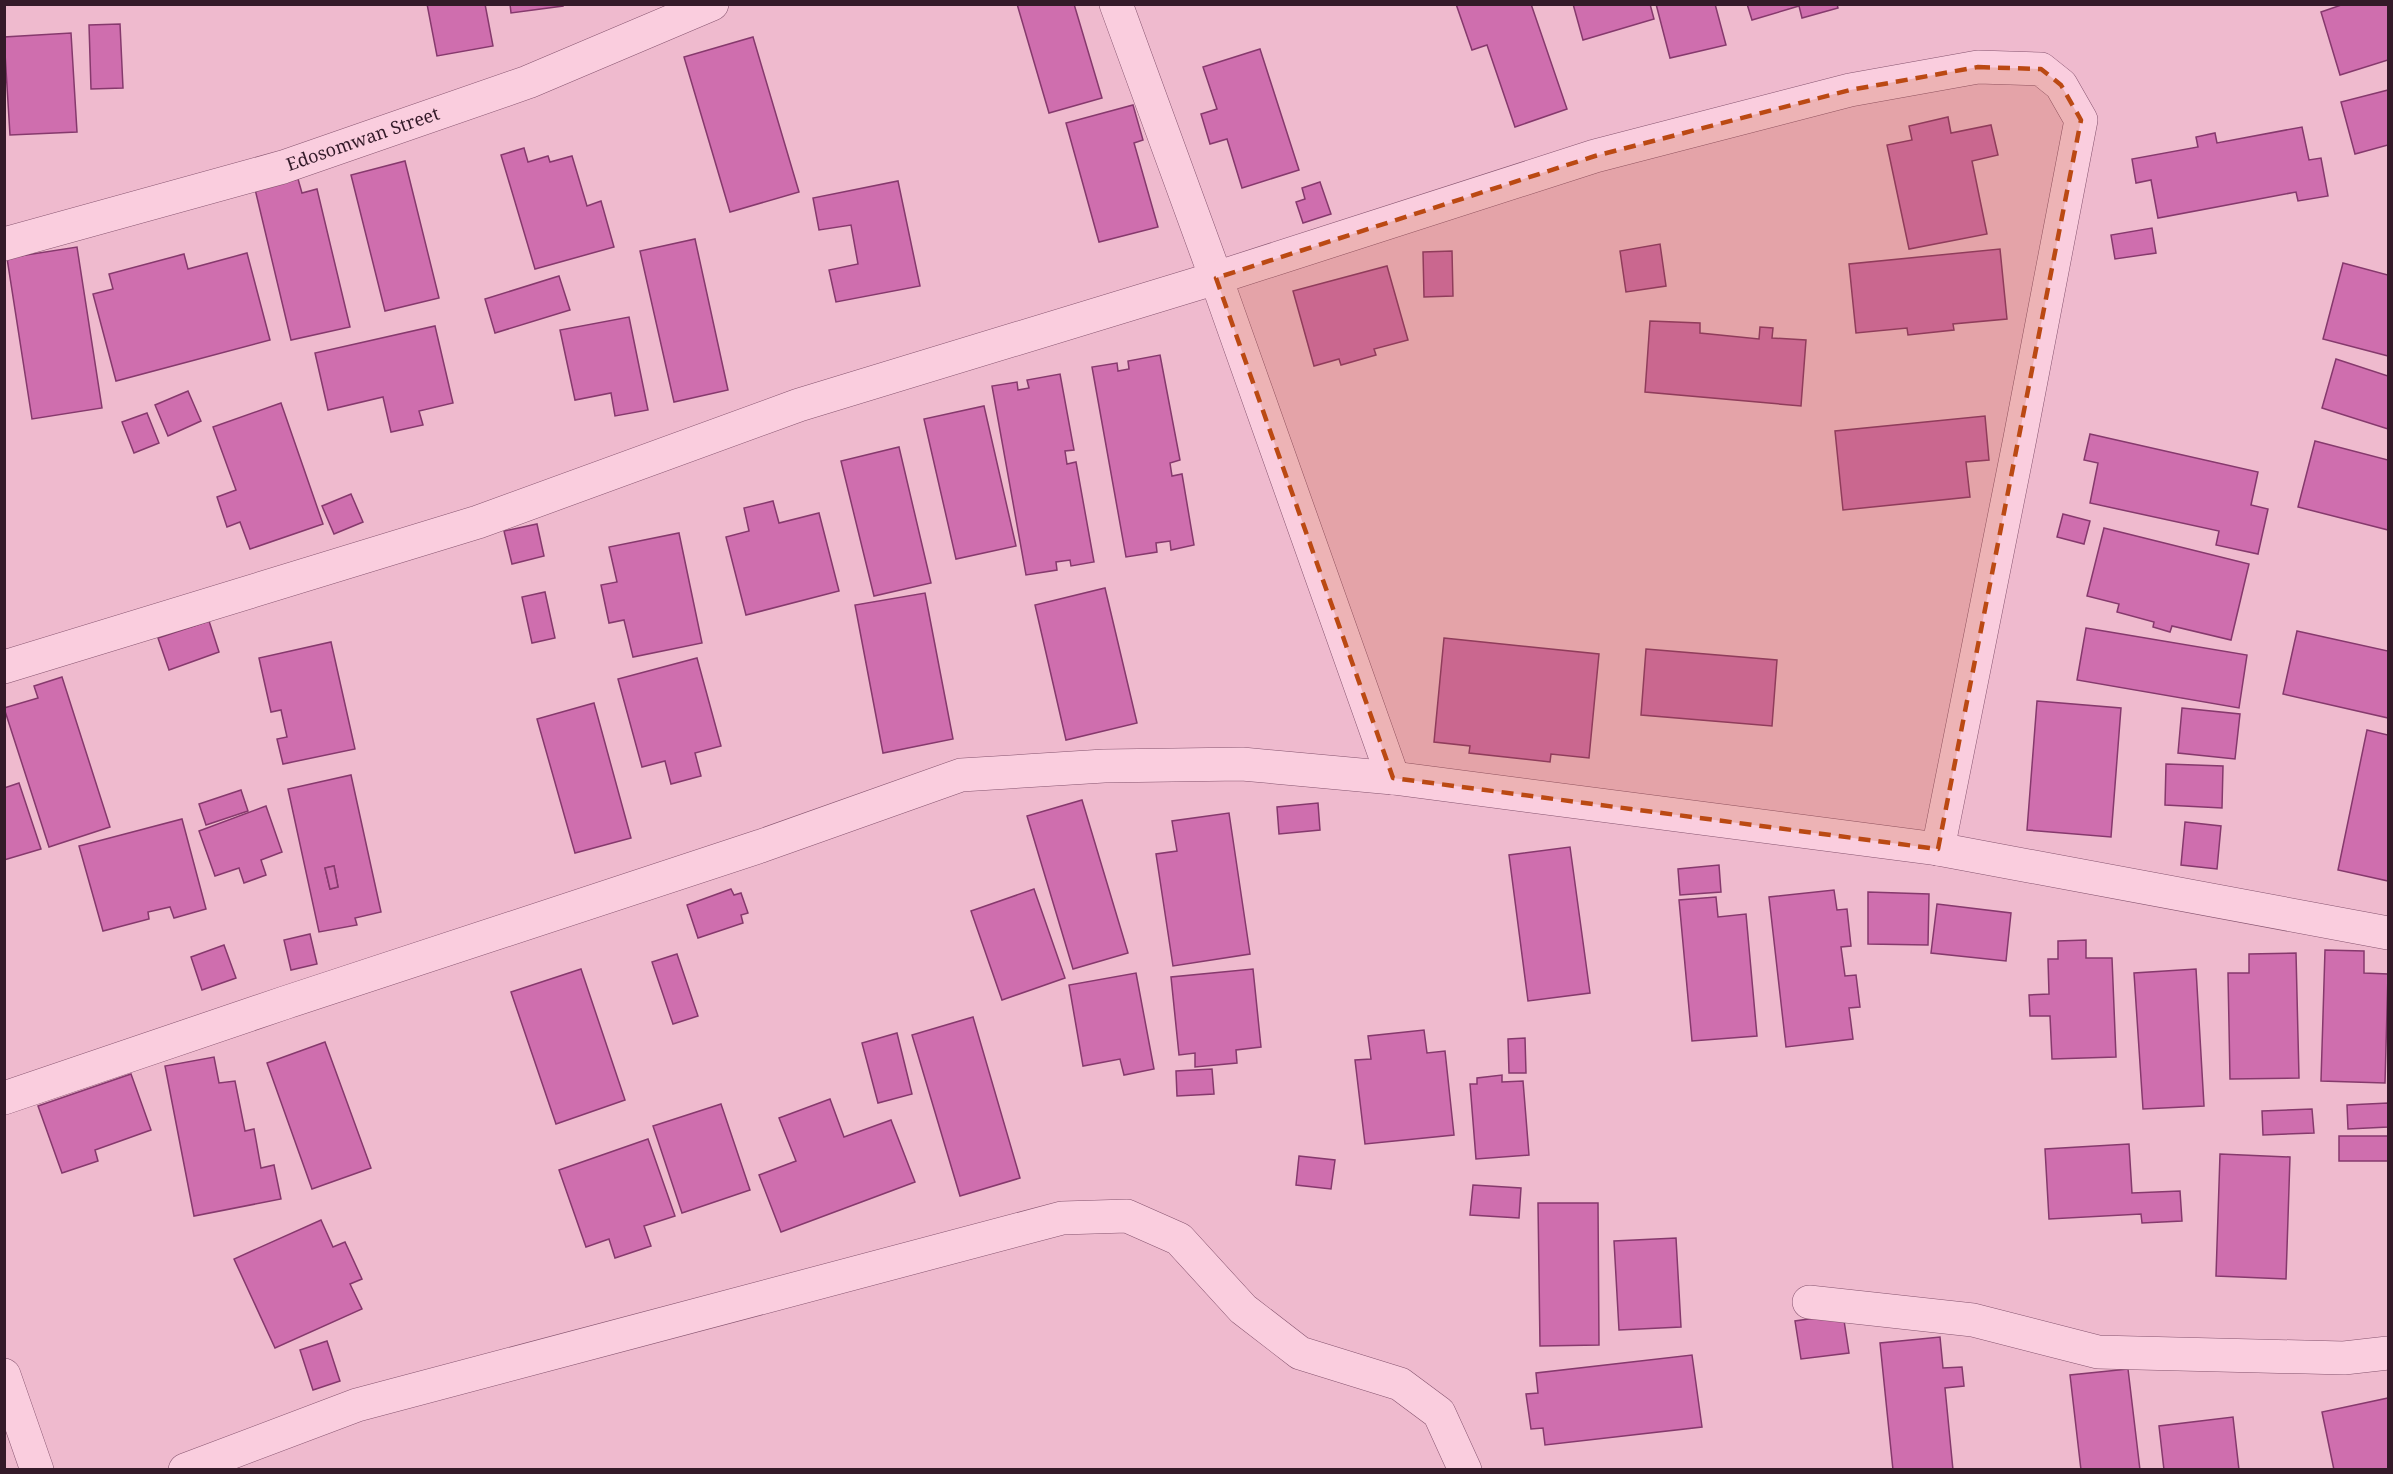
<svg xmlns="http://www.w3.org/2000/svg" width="2393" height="1474" viewBox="0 0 2393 1474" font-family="'Noto Serif',serif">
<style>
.building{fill:#cf6eae;stroke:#86396d;stroke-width:1.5;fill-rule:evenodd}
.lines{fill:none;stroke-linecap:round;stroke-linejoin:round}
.minor-casing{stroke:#86546f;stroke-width:34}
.minor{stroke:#facdde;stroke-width:33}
.marked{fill:#bb4913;fill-opacity:0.2;stroke:#bb4913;stroke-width:4.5;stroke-dasharray:12 8;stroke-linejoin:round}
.labels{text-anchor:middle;stroke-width:4.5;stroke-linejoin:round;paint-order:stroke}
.street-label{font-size:18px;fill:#341a29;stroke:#f6cada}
</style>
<rect width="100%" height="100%" fill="#efbace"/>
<!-- building -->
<g class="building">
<polygon points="427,4 485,4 493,46 437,56"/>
<polygon points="510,4 563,4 563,6 511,13"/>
<polygon points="1017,4 1074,4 1102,98 1049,113"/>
<polygon points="1456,4 1531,4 1567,109 1515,127 1487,45 1472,50"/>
<polygon points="1573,4 1650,4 1654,19 1583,40"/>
<polygon points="1656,4 1715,4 1726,45 1670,58"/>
<polygon points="1747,4 1837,4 1838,8 1802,18 1799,6 1752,20"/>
<polygon points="2344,4 2388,4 2388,60 2340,75 2321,12"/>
<polygon points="120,24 123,88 91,89 89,25"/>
<polygon points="71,33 77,132 10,135 4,37"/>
<polygon points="753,37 799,192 730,212 684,57"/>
<polygon points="1260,49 1299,170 1242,188 1227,139 1210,144 1201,114 1217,109 1203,67"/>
<polygon points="2388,90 2388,145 2355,154 2341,102"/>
<polygon points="1133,105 1143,140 1134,143 1158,227 1099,242 1066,123"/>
<polygon points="1948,117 1951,133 1991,125 1998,155 1972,161 1987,234 1909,249 1887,145 1912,140 1909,126"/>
<polygon points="2302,127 2309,160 2321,158 2328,196 2298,201 2296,192 2158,218 2151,180 2136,183 2132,159 2198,147 2196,137 2215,133 2217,143"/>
<polygon points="524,148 528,162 548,156 550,162 572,156 587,206 601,201 614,247 535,269 501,155"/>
<polygon points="405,161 439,298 385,311 351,175"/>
<polygon points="298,179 302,193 317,189 350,327 291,340 255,189"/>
<polygon points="898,181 920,286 836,302 829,270 858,264 851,225 819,230 813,198"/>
<polygon points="1320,182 1331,214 1303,223 1296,202 1305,199 1302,188"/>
<polygon points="2152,228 2156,253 2115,259 2111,235"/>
<polygon points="695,239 728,390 674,402 640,251"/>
<polygon points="1660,244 1666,286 1626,292 1620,251"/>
<polygon points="77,247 102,408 32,419 7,258"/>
<polygon points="2000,249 2007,319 1953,324 1954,330 1908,335 1907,328 1856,333 1849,264"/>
<polygon points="1452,251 1453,296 1424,297 1423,252"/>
<polygon points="247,253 270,340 116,381 93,294 113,289 109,274 184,254 188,269"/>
<polygon points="2343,263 2388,275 2388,356 2323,339"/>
<polygon points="1387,266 1408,340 1374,349 1376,355 1341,365 1339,359 1314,366 1293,291"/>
<polygon points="559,276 570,310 495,333 485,299"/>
<polygon points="629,317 648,410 615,416 611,393 575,400 560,330"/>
<polygon points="1650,321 1700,323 1700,333 1759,339 1760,327 1773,328 1772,338 1806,340 1801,406 1645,392"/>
<polygon points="435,326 453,403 419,411 423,425 391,432 383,397 328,410 315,353"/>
<polygon points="1160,355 1180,460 1170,463 1172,476 1182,474 1194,545 1171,550 1170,541 1156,543 1157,552 1126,557 1092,367 1117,363 1118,371 1129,369 1128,361"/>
<polygon points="2336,359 2388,376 2388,429 2322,408"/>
<polygon points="1060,374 1074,450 1065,451 1067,464 1076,462 1094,562 1071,566 1070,560 1056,562 1057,570 1026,575 992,386 1017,382 1018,390 1029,388 1027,380"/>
<polygon points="188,391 201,421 168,436 155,405"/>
<polygon points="281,403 323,524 250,549 240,522 227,527 217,497 236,490 213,427"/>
<polygon points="984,406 1016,546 956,559 924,419"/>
<polygon points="147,413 159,443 134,453 122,422"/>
<polygon points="1985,416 1989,460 1966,462 1970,497 1843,510 1835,431"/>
<polygon points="2090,434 2258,472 2251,505 2268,509 2258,554 2216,545 2219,531 2090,503 2098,463 2084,460"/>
<polygon points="2315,441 2388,460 2388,530 2298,507"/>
<polygon points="899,447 931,583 874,596 841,461"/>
<polygon points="351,494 363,522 334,534 322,506"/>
<polygon points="773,501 779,523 819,513 839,591 746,615 726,537 749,531 744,508"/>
<polygon points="2063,514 2090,521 2084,544 2057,537"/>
<polygon points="537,524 544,556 512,564 504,531"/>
<polygon points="2104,528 2249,564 2231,640 2172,626 2170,632 2153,627 2154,622 2117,612 2119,604 2087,596"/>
<polygon points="679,533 702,643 633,657 624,620 609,623 601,585 617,582 609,547"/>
<polygon points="1105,588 1137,723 1066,740 1035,605"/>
<polygon points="545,592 555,638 532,643 522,597"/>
<polygon points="925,593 953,739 883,753 855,605"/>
<polygon points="209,621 219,652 169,670 158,638"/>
<polygon points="2086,628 2247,655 2239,708 2077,680"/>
<polygon points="2297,631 2388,651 2388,718 2283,694"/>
<polygon points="1444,638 1599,654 1589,758 1551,754 1550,762 1469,753 1470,746 1434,742"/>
<polygon points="331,642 355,749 283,764 277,739 287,737 281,710 271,712 259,658"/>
<polygon points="1646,649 1777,660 1772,726 1641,715"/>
<polygon points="697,658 721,746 695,753 701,776 671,784 665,761 642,767 618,679"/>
<polygon points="62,677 110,827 49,847 4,708 38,698 34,686"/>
<polygon points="2037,701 2121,708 2111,837 2027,830"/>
<polygon points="594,703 631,838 575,853 537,719"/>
<polygon points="2182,708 2240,714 2235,759 2178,753"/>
<polygon points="2367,730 2388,735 2388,881 2338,870"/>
<polygon points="2166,764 2223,766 2222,808 2165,805"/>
<path d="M351,775L381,912L355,918L357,925L319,932L288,789ZM334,866L338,887L330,889L325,868Z"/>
<polygon points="19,783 41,849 4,860 4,788"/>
<polygon points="241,790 248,811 206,825 199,804"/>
<polygon points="1082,800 1128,953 1073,969 1027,816"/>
<polygon points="1318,803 1320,830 1279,834 1277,807"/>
<polygon points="266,806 282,852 261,860 266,875 244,883 239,868 215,876 199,831"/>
<polygon points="1229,813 1250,954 1173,966 1156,854 1177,851 1172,821"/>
<polygon points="182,819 206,909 174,918 170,907 148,912 149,919 103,931 79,846"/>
<polygon points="2185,822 2221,826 2217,869 2181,865"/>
<polygon points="1570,847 1590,993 1528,1001 1509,855"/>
<polygon points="1719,865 1721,892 1680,895 1678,869"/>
<polygon points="334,866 338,887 330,889 325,868"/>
<polygon points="731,889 734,895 741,893 748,913 741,915 743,923 698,938 687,905"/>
<polygon points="1034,889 1065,978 1002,1000 971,911"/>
<polygon points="1834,890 1837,910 1847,909 1851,946 1841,947 1845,976 1856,975 1860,1007 1849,1008 1853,1039 1786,1047 1769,897"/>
<polygon points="1868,892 1929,894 1928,945 1868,944"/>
<polygon points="1716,897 1718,917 1746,914 1757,1036 1692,1041 1679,900"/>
<polygon points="1937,904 2011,913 2006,961 1931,953"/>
<polygon points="310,934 317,964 291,970 284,940"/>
<polygon points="2086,940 2086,958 2112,958 2116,1057 2052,1059 2050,1016 2030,1016 2029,995 2049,994 2048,959 2058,959 2058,941"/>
<polygon points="224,945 236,978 202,990 191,957"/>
<polygon points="2325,950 2364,951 2364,973 2388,974 2385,1083 2321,1081"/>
<polygon points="2296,953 2299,1078 2230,1079 2228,973 2249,973 2249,954"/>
<polygon points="677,954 698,1016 673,1024 652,962"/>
<polygon points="581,969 625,1100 556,1124 511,992"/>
<polygon points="1253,969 1261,1047 1236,1050 1237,1063 1195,1067 1195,1053 1179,1055 1171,977"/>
<polygon points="2196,969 2204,1106 2143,1109 2134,973"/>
<polygon points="1136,973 1154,1069 1124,1075 1120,1059 1083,1066 1069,985"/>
<polygon points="973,1017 1020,1178 960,1196 912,1035"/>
<polygon points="1424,1030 1427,1053 1445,1051 1454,1135 1365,1144 1355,1060 1371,1059 1368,1036"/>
<polygon points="897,1033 912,1094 878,1103 862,1043"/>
<polygon points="1525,1038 1526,1073 1509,1073 1508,1039"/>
<polygon points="325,1042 371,1168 312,1189 267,1063"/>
<polygon points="214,1057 219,1083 235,1081 245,1131 254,1129 261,1168 274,1165 281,1199 194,1216 165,1066"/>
<polygon points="1212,1069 1214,1094 1177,1096 1176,1071"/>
<polygon points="131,1074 151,1130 95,1150 98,1161 62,1173 38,1106"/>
<polygon points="1502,1075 1502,1082 1523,1081 1529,1155 1476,1159 1470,1084 1477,1084 1477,1078"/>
<polygon points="830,1099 844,1137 891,1120 915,1182 781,1232 759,1175 796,1161 779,1118"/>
<polygon points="2388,1103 2388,1127 2348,1129 2347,1105"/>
<polygon points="721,1104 750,1190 682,1213 653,1126"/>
<polygon points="2312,1109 2314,1133 2263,1135 2262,1111"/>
<rect x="2339" y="1136" width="49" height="25"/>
<polygon points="648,1139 675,1216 644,1226 651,1246 615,1258 609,1239 586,1247 559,1170"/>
<polygon points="2129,1144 2132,1193 2180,1191 2182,1221 2142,1223 2141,1214 2049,1219 2045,1149"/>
<polygon points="2220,1154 2290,1157 2286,1279 2216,1276"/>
<polygon points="1299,1156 1335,1160 1331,1189 1296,1185"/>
<polygon points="1473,1185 1521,1188 1519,1218 1470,1215"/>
<polygon points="1538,1203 1598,1203 1599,1345 1540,1346"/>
<polygon points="321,1220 333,1247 345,1242 362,1279 350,1284 362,1309 275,1348 234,1259"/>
<polygon points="1676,1238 1681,1327 1619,1330 1614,1241"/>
<polygon points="1843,1314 1849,1353 1801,1359 1795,1321"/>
<polygon points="1940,1337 1943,1368 1962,1367 1964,1386 1945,1388 1953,1470 1893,1470 1880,1343"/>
<polygon points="327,1341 340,1381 313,1390 300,1350"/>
<polygon points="1692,1355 1702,1427 1545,1445 1543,1428 1531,1429 1526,1394 1538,1393 1536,1373"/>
<polygon points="2128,1369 2140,1470 2081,1470 2070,1375"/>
<polygon points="2388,1398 2388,1470 2334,1470 2322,1412"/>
<polygon points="2233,1417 2239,1470 2164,1470 2159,1426"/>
</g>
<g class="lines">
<!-- minor casing -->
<g class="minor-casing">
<g id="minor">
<polyline points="1116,4 1216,278 1393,778"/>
<path id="s1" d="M4,244L283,167L528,82L712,4"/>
<polyline points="4,667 478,522 799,405 1216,278 1595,156 1850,90 1978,67 2041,69 2061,85 2081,120 2020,438 1938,849"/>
<polyline points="4,1098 284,1003 761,846 961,775 1104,766 1242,764 1393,778 1938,849 2388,933"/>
<polyline points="1809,1302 1973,1320 2098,1352 2344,1358 2388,1353"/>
<polyline points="4,1375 37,1470"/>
<polyline points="185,1470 357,1405 1062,1218 1127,1216 1179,1239 1243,1309 1300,1353 1400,1384 1439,1413 1465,1470"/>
</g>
</g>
<!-- minor -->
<use href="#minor" class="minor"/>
</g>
<!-- marked area -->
<path class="marked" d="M1978,67L2041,69L2061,85L2081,120L1938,849L1393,778L1216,278L1595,156L1850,90Z"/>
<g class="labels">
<!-- street labels -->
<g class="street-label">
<text dy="6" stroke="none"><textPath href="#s1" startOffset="374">Edosomwan Street</textPath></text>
</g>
</g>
<!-- border -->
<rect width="2393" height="1474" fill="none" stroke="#341a29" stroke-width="12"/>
</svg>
